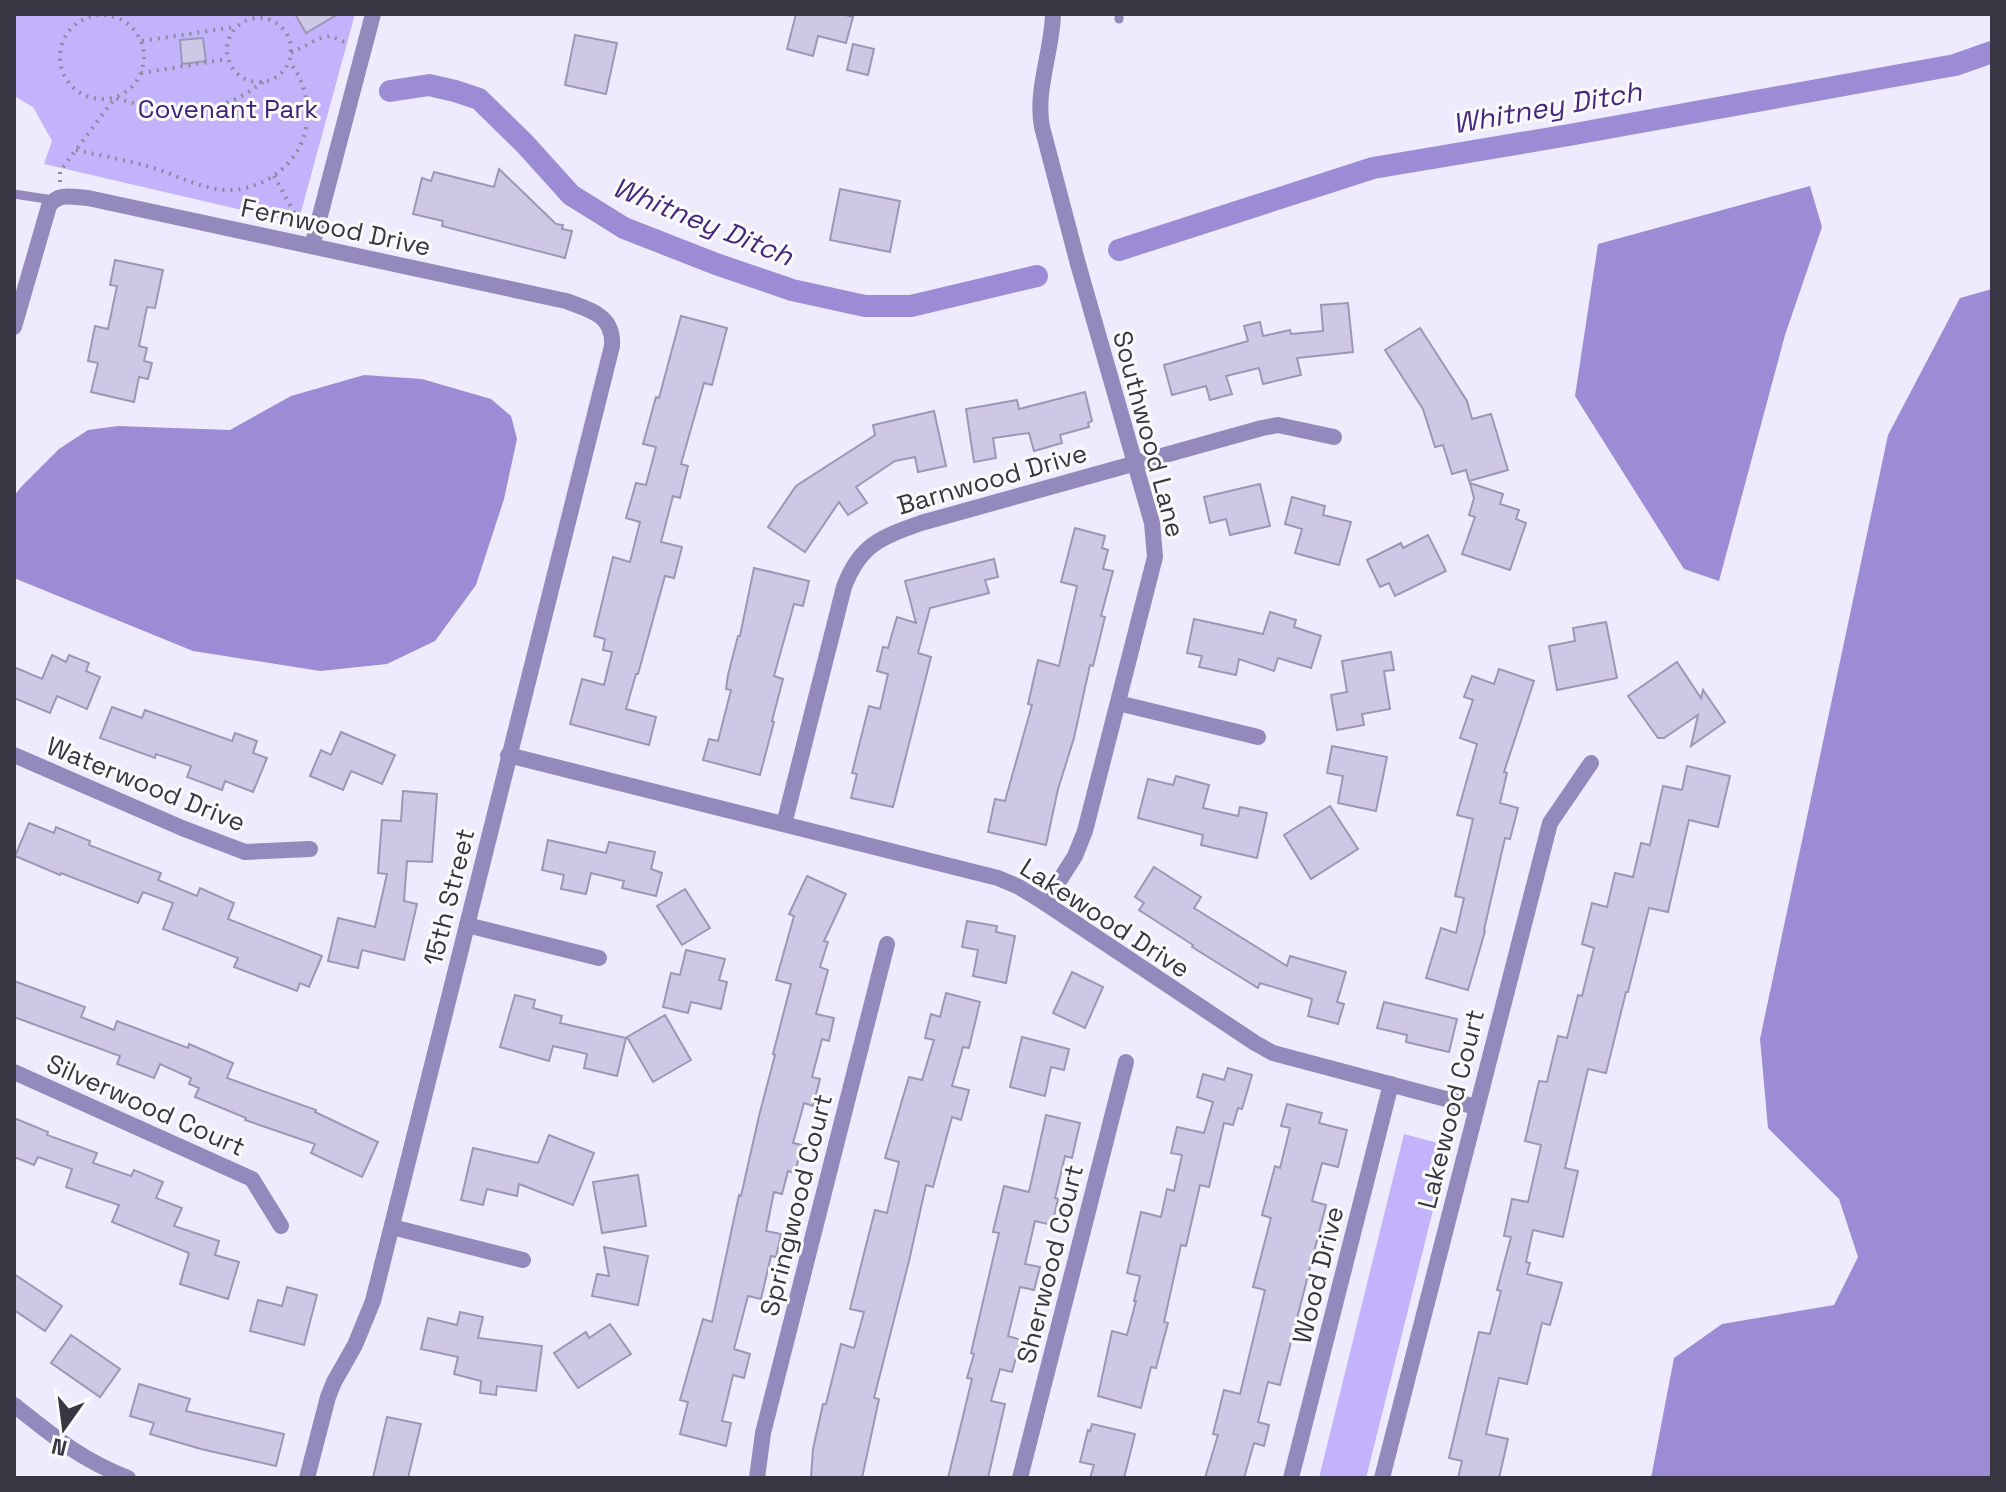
<svg xmlns="http://www.w3.org/2000/svg" width="2006" height="1492" viewBox="0 0 2006 1492" font-family="'Space Grotesk',sans-serif">
<style>
.green{fill:#c2b3fc}
.water{fill:#9c8cd5}
.lines{fill:none;stroke-linecap:round;stroke-linejoin:round}
.canal{stroke:#9c8cd5;stroke-width:22}
.building{fill:#cec8e6;stroke:#9c97b4;stroke-width:2}
.path{stroke:#8d8a99;stroke-width:4;stroke-dasharray:2 6;stroke-linecap:butt}
.service{stroke:#9489bc;stroke-width:9}
.minor{stroke:#9489bc;stroke-width:16}
.tertiary{stroke:#9489bc;stroke-width:16}
.labels{text-anchor:middle;stroke-width:6;stroke-linejoin:round;paint-order:stroke}
.park-label{font-size:26px;fill:#402378;stroke:#fbfbfb}
.street-label{font-size:26px;fill:#383642;stroke:#fbfbfb}
.water-label{font-size:28px;font-style:italic;fill:#46297f;stroke:#fbfbfb}
</style>
<rect width="100%" height="100%" fill="#eeebfe"/>
<!-- green -->
<g class="green">
<polygon points="14,14 355,14 298,223 44,164 52,141 33,107 14,96"/>
<polygon points="1404,1134 1449,1146 1366,1478 1319,1478"/>
</g>
<!-- water -->
<g class="water">
<polygon points="1810,186 1822,227 1785,335 1719,581 1684,569 1575,396 1598,244"/>
<polygon points="1992,289 1992,1478 1651,1478 1674,1358 1722,1324 1834,1305 1858,1257 1839,1199 1768,1128 1760,1039 1888,435 1960,298"/>
<polygon points="364,375 422,379 491,399 511,416 517,439 504,499 476,585 435,641 387,664 320,671 193,651 14,578 14,496 21,487 59,449 88,430 118,426 230,430 291,396"/>
</g>
<g class="lines">
<!-- canal -->
<g class="canal">
<polyline points="390,91 429,85 455,91 479,99 525,144 571,195 624,228 716,264 792,290 865,306 911,306 1037,276"/>
<polyline points="1119,250 1373,168 1569,135 1955,65 1992,52"/>
</g>
</g>
<!-- building -->
<g class="building">
<polygon points="295,14 338,14 306,33"/>
<polygon points="796,14 842,14 853,17 846,43 818,36 813,56 787,49"/>
<polygon points="575,35 617,43 606,94 565,85"/>
<polygon points="203,38 206,61 182,64 180,40"/>
<polygon points="853,44 874,49 868,75 847,70"/>
<polygon points="499,169 556,224 563,225 562,229 572,231 565,258 442,226 443,221 413,214 422,178 431,181 434,172 494,187"/>
<polygon points="840,189 900,201 890,252 830,240"/>
<polygon points="115,260 163,270 155,308 147,307 139,346 147,348 144,361 152,363 148,379 139,377 134,402 91,392 98,363 88,361 95,326 108,329 117,286 110,285"/>
<polygon points="1348,303 1353,352 1297,358 1301,375 1263,384 1259,368 1226,376 1232,394 1210,400 1206,386 1172,395 1164,365 1248,341 1244,326 1260,322 1263,336 1290,330 1291,334 1323,331 1321,305"/>
<polygon points="681,316 727,328 712,385 704,383 681,464 688,466 680,498 673,496 661,542 682,547 674,578 665,576 638,674 636,674 626,709 656,717 649,745 570,724 582,679 604,685 612,652 603,650 605,639 594,636 613,557 630,562 640,522 626,518 636,483 646,485 656,447 643,444 656,397 659,398"/>
<polygon points="1420,328 1467,401 1472,419 1491,414 1508,470 1469,481 1466,470 1452,474 1443,445 1435,447 1423,409 1385,350"/>
<polygon points="1085,392 1092,421 1088,423 1089,427 1060,435 1062,443 1034,451 1029,433 993,438 996,458 974,462 966,409 1017,400 1019,409"/>
<polygon points="934,411 946,466 918,472 915,457 895,461 856,487 867,503 848,515 839,502 805,552 768,527 796,486 875,435 873,425"/>
<polygon points="1470,483 1503,494 1500,504 1519,510 1516,519 1526,523 1510,570 1462,554 1475,517 1469,515 1474,498"/>
<polygon points="1260,484 1270,526 1230,535 1226,519 1210,523 1204,497"/>
<polygon points="1292,497 1325,506 1323,515 1351,522 1339,565 1295,553 1302,529 1285,524"/>
<polygon points="1075,528 1105,536 1102,548 1108,550 1103,569 1113,571 1101,616 1105,617 1093,666 1090,665 1074,738 1058,789 1046,845 988,832 995,799 1005,801 1032,705 1028,704 1038,660 1059,666 1077,586 1061,582"/>
<polygon points="1428,535 1446,571 1395,596 1389,583 1380,587 1367,560 1401,543 1403,548"/>
<polygon points="994,559 998,577 985,580 989,593 930,608 918,653 931,657 893,807 851,798 857,774 852,773 869,706 880,709 888,674 877,671 883,647 888,648 897,617 916,623 905,581"/>
<polygon points="754,568 809,581 803,606 794,604 774,676 783,679 772,721 774,722 760,775 703,760 709,739 718,741 731,690 726,689 728,675 738,636 740,636"/>
<polygon points="1270,612 1296,620 1294,627 1321,636 1311,668 1278,658 1274,671 1239,659 1236,675 1199,667 1202,656 1187,653 1194,619 1263,634"/>
<polygon points="1606,622 1617,678 1557,690 1549,646 1575,641 1573,628"/>
<polygon points="1391,652 1394,670 1384,671 1390,709 1362,714 1364,725 1337,730 1331,695 1347,692 1342,661"/>
<polygon points="52,655 66,662 69,655 89,663 86,671 100,677 87,709 57,696 50,713 14,698 14,667 42,679"/>
<polygon points="1677,662 1701,698 1703,690 1725,722 1691,746 1698,715 1664,738 1658,738 1628,696"/>
<polygon points="1499,669 1534,681 1504,772 1507,773 1500,803 1518,808 1510,839 1505,838 1484,930 1485,931 1468,990 1426,978 1441,928 1456,933 1464,898 1455,896 1473,819 1457,815 1477,744 1460,738 1473,700 1464,697 1472,676 1494,684"/>
<polygon points="112,707 142,718 145,710 232,741 235,733 257,741 253,753 267,758 253,792 225,781 222,790 187,777 191,766 156,754 155,758 100,738"/>
<polygon points="341,732 395,755 382,784 351,771 343,790 310,776 321,750 331,755"/>
<polygon points="1332,746 1387,757 1376,811 1338,803 1343,776 1327,773"/>
<polygon points="1687,766 1730,776 1718,827 1689,820 1668,912 1649,908 1628,992 1626,992 1606,1073 1588,1069 1565,1168 1578,1171 1563,1237 1533,1230 1526,1262 1530,1263 1527,1274 1562,1283 1550,1325 1542,1323 1527,1384 1499,1378 1486,1434 1508,1439 1499,1478 1458,1478 1462,1461 1449,1458 1462,1403 1479,1332 1490,1334 1501,1291 1497,1290 1511,1237 1504,1236 1512,1199 1528,1202 1541,1145 1525,1141 1539,1081 1547,1082 1558,1036 1567,1038 1578,995 1582,996 1594,948 1582,944 1592,903 1607,907 1615,873 1633,877 1641,843 1650,845 1663,786 1682,790"/>
<polygon points="1176,776 1209,785 1203,808 1238,816 1240,807 1267,813 1257,858 1201,845 1203,835 1138,818 1148,779 1173,785"/>
<polygon points="403,791 437,794 432,862 407,861 404,901 417,904 404,960 362,950 358,968 328,961 338,918 375,927 387,874 378,873 382,820 401,821"/>
<polygon points="1330,806 1358,849 1311,879 1284,835"/>
<polygon points="29,823 54,833 56,827 90,841 89,845 161,873 158,880 197,896 200,888 234,903 228,919 322,956 309,987 300,983 297,991 234,967 238,958 163,929 173,903 143,892 138,903 61,873 60,875 15,856"/>
<polygon points="548,840 606,853 609,842 655,852 651,869 662,873 656,896 622,888 624,881 591,873 586,894 561,889 564,875 542,870"/>
<polygon points="1154,867 1201,897 1194,908 1287,966 1290,956 1346,972 1337,1002 1344,1004 1338,1024 1308,1016 1312,999 1260,983 1258,988 1192,947 1193,945 1139,910 1144,903 1135,897"/>
<polygon points="807,876 846,894 824,941 828,942 820,967 828,970 816,1014 834,1018 829,1041 822,1039 812,1077 820,1079 813,1106 804,1103 793,1143 802,1145 795,1173 788,1171 782,1194 774,1192 766,1231 781,1234 776,1257 771,1256 761,1299 748,1296 734,1349 750,1354 744,1378 733,1375 722,1421 731,1423 726,1446 680,1434 688,1402 680,1400 703,1319 712,1322 739,1195 741,1196 759,1116 775,1055 773,1054 791,984 776,980 794,916 789,914"/>
<polygon points="685,889 710,928 682,945 657,906"/>
<polygon points="967,921 997,926 996,932 1015,936 1006,983 973,976 978,950 962,947"/>
<polygon points="686,950 725,959 719,980 727,982 721,1009 691,1002 688,1013 663,1007 671,973 680,975"/>
<polygon points="1072,972 1103,987 1085,1028 1053,1013"/>
<polygon points="14,981 85,1007 81,1017 114,1030 117,1021 188,1048 189,1044 233,1063 227,1078 316,1110 315,1112 378,1142 362,1177 311,1153 315,1144 245,1120 246,1118 195,1097 199,1088 189,1084 191,1078 160,1064 154,1078 117,1064 120,1056 14,1017"/>
<polygon points="946,993 980,1002 969,1048 963,1047 952,1086 969,1090 961,1120 952,1117 933,1187 926,1185 909,1261 874,1398 879,1399 862,1478 811,1478 813,1449 823,1404 826,1404 841,1344 854,1348 864,1312 850,1309 875,1210 887,1213 899,1162 885,1158 895,1124 909,1077 922,1080 934,1040 925,1038 931,1014 940,1017"/>
<polygon points="515,995 535,1000 533,1008 562,1016 560,1023 626,1038 617,1076 584,1068 587,1054 553,1046 549,1061 500,1047"/>
<polygon points="1384,1002 1457,1019 1449,1052 1406,1042 1407,1035 1377,1028"/>
<polygon points="665,1015 691,1060 653,1082 627,1037"/>
<polygon points="1022,1037 1069,1049 1064,1070 1051,1067 1045,1096 1010,1087"/>
<polygon points="1228,1068 1252,1075 1242,1109 1238,1108 1233,1125 1224,1123 1209,1187 1200,1185 1186,1246 1181,1245 1164,1322 1168,1323 1156,1368 1151,1367 1141,1408 1098,1396 1112,1331 1127,1335 1136,1301 1134,1301 1140,1276 1127,1273 1141,1212 1161,1217 1167,1189 1174,1191 1182,1155 1171,1153 1177,1127 1204,1133 1213,1102 1197,1097 1203,1074 1224,1080"/>
<polygon points="1287,1104 1322,1113 1319,1123 1347,1130 1338,1167 1322,1163 1312,1201 1326,1205 1280,1385 1268,1382 1258,1422 1269,1425 1264,1446 1254,1443 1244,1478 1205,1478 1218,1435 1213,1434 1224,1390 1240,1394 1265,1290 1253,1287 1271,1218 1262,1215 1275,1166 1280,1168 1290,1128 1281,1126"/>
<polygon points="1046,1115 1080,1123 1072,1158 1065,1156 1055,1198 1058,1199 1052,1225 1035,1221 1025,1264 1040,1267 1034,1290 1020,1287 1008,1336 1021,1340 1012,1372 1000,1369 991,1401 1005,1404 988,1478 948,1478 972,1379 967,1378 974,1354 971,1353 999,1233 993,1232 1004,1186 1029,1192"/>
<polygon points="14,1118 48,1132 47,1135 97,1153 93,1163 131,1176 134,1170 163,1182 156,1198 182,1208 174,1226 219,1241 215,1255 239,1262 228,1299 180,1284 189,1253 112,1222 119,1205 66,1187 72,1169 38,1157 34,1165 14,1157"/>
<polygon points="549,1135 594,1153 573,1205 519,1184 517,1196 487,1189 483,1205 461,1200 473,1148 538,1163"/>
<polygon points="638,1175 646,1226 602,1233 593,1182"/>
<polygon points="604,1247 648,1256 638,1305 592,1296 597,1274 609,1276"/>
<polygon points="14,1274 62,1306 45,1331 14,1310"/>
<polygon points="287,1287 317,1295 304,1345 250,1331 258,1300 282,1306"/>
<polygon points="460,1312 483,1317 478,1338 542,1346 536,1391 497,1386 496,1395 480,1393 481,1381 454,1374 458,1357 421,1349 428,1318 457,1325"/>
<polygon points="610,1324 631,1354 578,1388 554,1353 586,1332 589,1338"/>
<polygon points="71,1335 120,1369 100,1397 51,1363"/>
<polygon points="139,1384 190,1399 186,1411 284,1434 276,1466 201,1449 150,1434 154,1423 130,1416"/>
<polygon points="387,1417 421,1424 408,1478 373,1478"/>
<polygon points="1092,1424 1135,1434 1124,1478 1090,1478 1094,1465 1080,1462 1088,1430 1090,1431"/>
</g>
<g class="lines">
<!-- path -->
<g class="path">
<circle cx="102" cy="57" r="42"/>
<circle cx="259" cy="50" r="32"/>
<polyline points="142,41 235,27"/>
<polyline points="291,53 318,39 330,36 347,43"/>
<polyline points="141,73 228,59"/>
<path d="M76,150C100,155 124,160 147,166C169,172 189,183 211,188C249,197 292,174 304,136C312,111 306,82 289,62"/>
<polyline points="274,176 300,223"/>
<path d="M60,182V171L115,98C155,110 205,118 243,95C251,91 257,86 264,81"/>
</g>
<!-- service -->
<g class="service">
<polyline points="1119,19 1119,14"/>
<polyline points="14,194 53,200"/>
</g>
<!-- minor -->
<g class="minor">
<polyline points="312,246 373,14"/>
<path d="M14,327L49,206C58,192 73,197 88,198L566,301C590,310 614,315 612,346L373,1301L355,1345L334,1382L328,1397L307,1478"/>
<polyline points="1118,703 1258,737"/>
<polyline points="14,755 182,828 245,852 310,849"/>
<polyline points="508,755 998,878 1019,887 1045,903 1255,1043 1273,1053 1476,1107"/>
<path d="M784,824L844,587C860,544 882,537 921,523L1262,428L1278,425L1334,437"/>
<path d="M1045,903L1075,856L1085,831L1155,557L1152,523L1078,264L1042,127C1035,90 1052,52 1053,14"/>
<polyline points="467,925 599,958"/>
<polyline points="14,1072 252,1179 281,1226"/>
<polyline points="392,1227 523,1260"/>
<polyline points="757,1478 763,1433 887,944"/>
<polyline points="1020,1478 1126,1062"/>
<polyline points="1291,1478 1391,1084"/>
<polyline points="1382,1478 1550,823 1591,763"/>
</g>
<!-- tertiary -->
<path class="tertiary" d="M14,1405C53,1436 81,1460 128,1478"/>
</g>
<g class="labels">
<!-- park labels -->
<g class="park-label">
<text x="228" y="118">Covenant Park</text>
</g>
<!-- street labels -->
<g class="street-label">
<text transform="translate(336 227) rotate(12)" y="9">Fernwood Drive</text>
<text transform="translate(1149 434) rotate(75)" y="9">Southwood Lane</text>
<text transform="translate(992 479) rotate(-16)" y="9">Barnwood Drive</text>
<text transform="translate(146 784) rotate(22)" y="9">Waterwood Drive</text>
<text transform="translate(449 897) rotate(-76)" y="9">15th Street</text>
<text transform="translate(1105 918) rotate(33)" y="9">Lakewood Drive</text>
<text transform="translate(146 1105) rotate(24)" y="9">Silverwood Court</text>
<text transform="translate(1451 1109) rotate(-76)" y="9">Lakewood Court</text>
<text transform="translate(796 1205) rotate(-76)" y="9">Springwood Court</text>
<text transform="translate(1050 1264) rotate(-76)" y="9">Sherwood Court</text>
<text transform="translate(1318 1275) rotate(-76)" y="9">Wood Drive</text>
</g>
<!-- water labels -->
<g class="water-label">
<text transform="translate(1547 107) rotate(-10)" y="10">Whitney Ditch</text>
<text transform="translate(703 221) rotate(22)" y="10">Whitney Ditch</text>
</g>
</g>
<!-- border -->
<rect width="2006" height="1492" fill="none" stroke="#383642" stroke-width="32"/>
<!-- north arrow -->
<g transform="translate(64 1428) rotate(194)" stroke="#fbfbfb" stroke-width="6" paint-order="stroke">
<path d="M0-6L14 30L0 20L-14 30Z" fill="#383642"/>
<text y="-12" font-size="22" font-weight="bold" text-anchor="middle" fill="#383642">N</text>
</g>
</svg>
